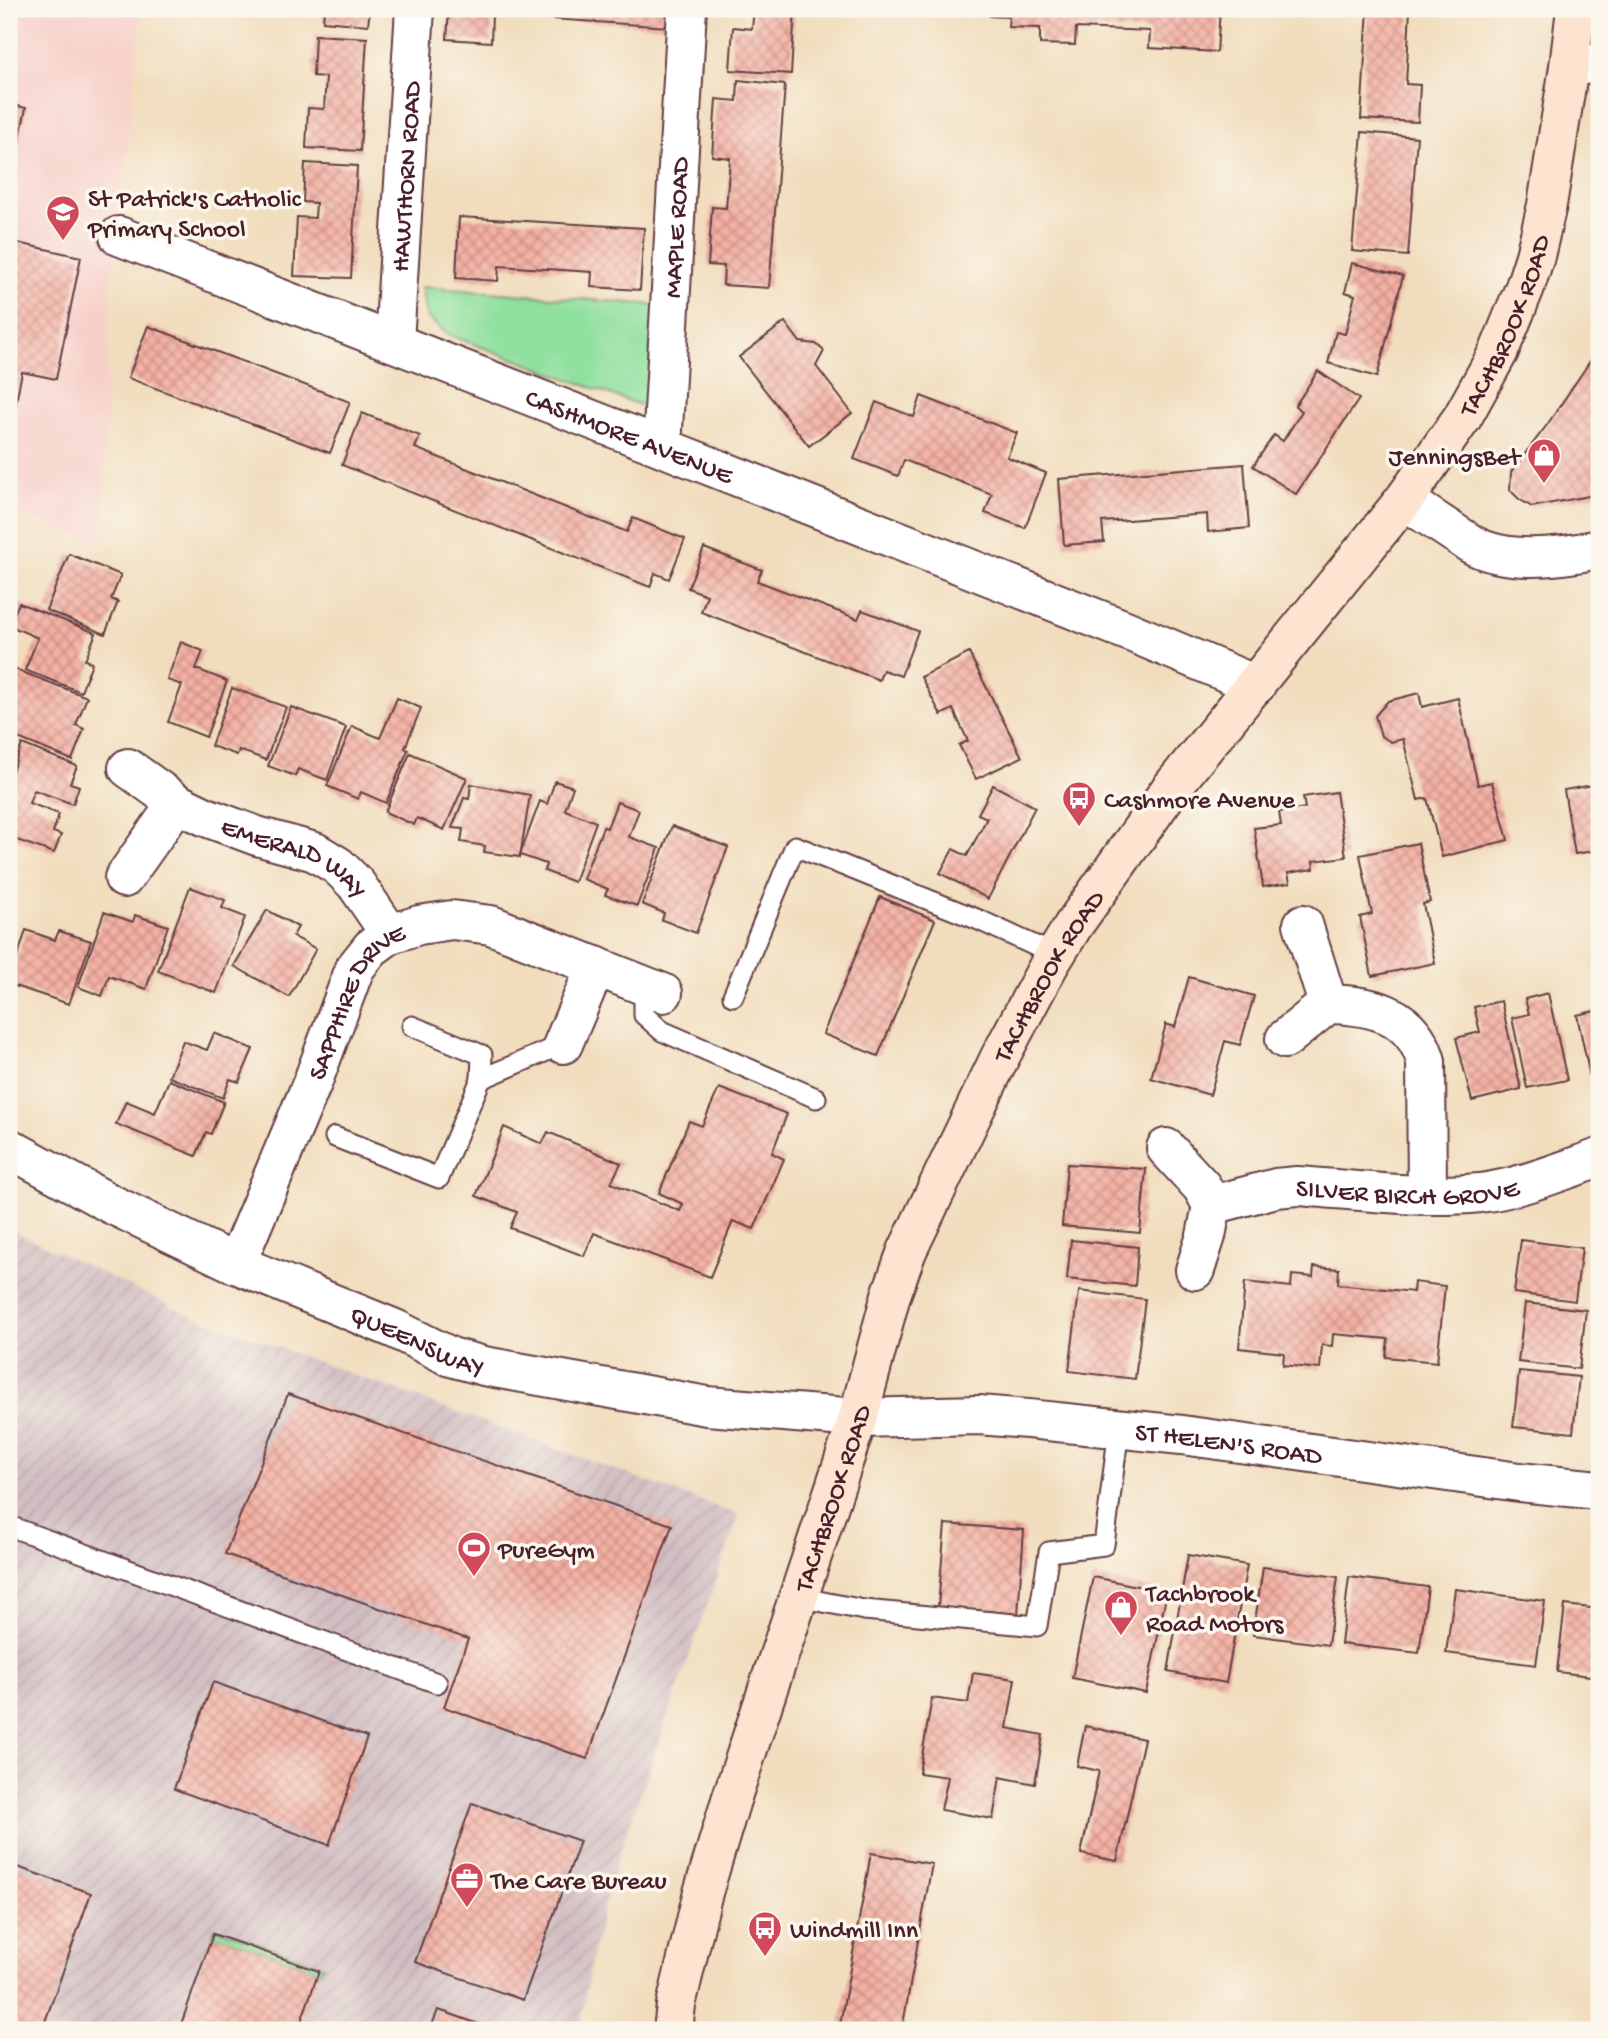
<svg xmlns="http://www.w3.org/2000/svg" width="1608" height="2039" viewBox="0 0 1608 2039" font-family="'Gochi Hand',sans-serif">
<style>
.built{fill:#f7d0ca}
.industrial{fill:url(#industrial-furrows)}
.grass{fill:#90e09f;stroke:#6d8065;stroke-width:2}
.building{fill:url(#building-cross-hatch)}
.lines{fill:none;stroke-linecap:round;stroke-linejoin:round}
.service-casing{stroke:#633c41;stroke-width:23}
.minor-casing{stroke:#633c41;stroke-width:42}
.tertiary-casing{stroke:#633c41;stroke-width:42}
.secondary-casing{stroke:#633c41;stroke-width:42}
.service{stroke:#fff;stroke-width:19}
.minor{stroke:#fff;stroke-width:38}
.tertiary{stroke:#fff;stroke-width:38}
.secondary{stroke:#fde4d1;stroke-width:38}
.labels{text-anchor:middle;stroke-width:7;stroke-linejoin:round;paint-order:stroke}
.street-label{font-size:26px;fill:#4a1f2b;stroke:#fbf7ec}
.poi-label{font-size:26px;fill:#4a1f2b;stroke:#fbf7ec;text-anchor:start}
</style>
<defs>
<pattern id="industrial-furrows" width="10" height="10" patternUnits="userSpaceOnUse" patternTransform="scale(1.75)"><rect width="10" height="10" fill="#d2bec2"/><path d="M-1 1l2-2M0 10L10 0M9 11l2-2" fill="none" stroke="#b6a3a7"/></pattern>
<pattern id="building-cross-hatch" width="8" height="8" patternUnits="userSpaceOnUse" patternTransform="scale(1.75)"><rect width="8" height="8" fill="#f4b1a4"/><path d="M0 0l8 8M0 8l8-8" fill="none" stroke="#c88f86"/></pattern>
</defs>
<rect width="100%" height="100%" fill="#fbf7ec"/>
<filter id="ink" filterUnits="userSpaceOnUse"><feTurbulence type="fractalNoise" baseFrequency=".0143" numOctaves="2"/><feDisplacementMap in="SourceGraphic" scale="14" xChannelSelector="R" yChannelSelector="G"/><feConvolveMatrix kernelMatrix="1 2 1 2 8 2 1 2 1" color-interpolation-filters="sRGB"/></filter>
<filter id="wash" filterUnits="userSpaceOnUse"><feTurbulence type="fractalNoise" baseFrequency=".00686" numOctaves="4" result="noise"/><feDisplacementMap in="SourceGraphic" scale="28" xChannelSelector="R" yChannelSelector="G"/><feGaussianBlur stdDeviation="1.57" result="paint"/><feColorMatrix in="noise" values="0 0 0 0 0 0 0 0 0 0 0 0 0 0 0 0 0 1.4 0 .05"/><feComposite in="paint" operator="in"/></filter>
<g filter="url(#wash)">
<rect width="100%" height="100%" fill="#f1ddbd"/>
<!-- built -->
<polygon class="built" points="9,9 141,9 122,202 110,282 103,545 9,509"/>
<!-- industrial -->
<polygon class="industrial" points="9,1229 190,1315 739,1515 619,1854 603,1909 590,1966 580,2030 9,2030"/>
<!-- grass -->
<g class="grass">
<polygon points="421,287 656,305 651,404 642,406 449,335 427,317"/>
<polygon points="215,1928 323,1966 319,1971 213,1934"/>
</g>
<g id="blocks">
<!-- building -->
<g class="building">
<polygon points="324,9 370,9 368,25 323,21"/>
<polygon points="449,9 670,9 669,27 492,15 491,42 447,39"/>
<polygon points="754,9 795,9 791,74 730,70 733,27 752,29"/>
<polygon points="990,9 1220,9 1217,52 1149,48 1150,31 1076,28 1075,45 1040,44 1040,28 1008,27 1009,17 990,16"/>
<polygon points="1368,9 1410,9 1406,84 1420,85 1418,122 1361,119"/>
<polygon points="315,35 367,38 360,151 306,148 308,108 324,109 326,77 313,76"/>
<polygon points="738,80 785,85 769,288 723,285 724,266 708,265 712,207 726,208 730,158 712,156 716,99 737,101"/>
<polygon points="9,104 26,108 15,161 9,159"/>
<polygon points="1362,132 1417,137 1408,256 1352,251"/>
<polygon points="305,163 357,166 351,278 294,276 297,217 315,218 316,203 303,202"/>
<polygon points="459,217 644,228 640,290 591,287 592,272 499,266 498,281 456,278"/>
<polygon points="9,241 81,257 56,379 22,372 14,412 9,410"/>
<polygon points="1352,263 1403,276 1377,377 1328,363 1336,332 1345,334 1355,295 1345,292"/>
<polygon points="785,322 800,342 816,344 824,351 816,366 852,413 809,446 739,357"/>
<polygon points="148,326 350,402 330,453 128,378"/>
<polygon points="1599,348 1599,494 1532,507 1519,499 1510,490 1511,472 1547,425"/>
<polygon points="1318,371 1359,399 1296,494 1253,466 1274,435 1283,441 1302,411 1295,406"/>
<polygon points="921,396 1017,433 1007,457 1046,473 1025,528 985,513 992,494 904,460 898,476 854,459 876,402 914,417"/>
<polygon points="362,413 420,436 415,448 627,532 633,518 685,539 669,579 655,573 650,587 342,465"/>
<polygon points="1244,464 1249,528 1208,532 1207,514 1102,522 1104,542 1064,545 1059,479"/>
<polygon points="704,548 762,570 757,581 858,619 862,610 918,631 901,676 883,670 879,680 701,612 707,595 688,588"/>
<polygon points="69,554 121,575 111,599 118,602 105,634 46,610"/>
<polygon points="19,603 96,633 85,660 92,663 81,692 25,670 38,638 15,628 12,619"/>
<polygon points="181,642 203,651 196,669 227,681 206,737 168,722 182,685 167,680"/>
<polygon points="969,653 1022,757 976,779 959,745 968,741 953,709 941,715 921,677"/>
<polygon points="12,668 87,697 76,725 84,729 72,760 13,736 17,725 9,722 9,676"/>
<polygon points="232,688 286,707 266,760 239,750 237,755 211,746"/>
<polygon points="1419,693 1422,707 1458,698 1478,785 1492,782 1508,840 1442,857 1427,798 1418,800 1403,739 1391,742 1381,736 1375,716 1388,701"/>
<polygon points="397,698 421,708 405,748 408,750 386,803 361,792 358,799 327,786 352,726 380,738"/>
<polygon points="291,707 346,727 327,780 298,769 295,776 268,766"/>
<polygon points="22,744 77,766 70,783 79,786 73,804 34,790 29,803 59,814 53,832 61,835 54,853 14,839 9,851 9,780"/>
<polygon points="410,753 467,778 444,830 417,818 414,825 385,812"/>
<polygon points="555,781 573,787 565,810 596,822 574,882 544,871 546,864 520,855 540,801 547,804"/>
<polygon points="471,784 530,795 520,857 484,852 485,846 461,842 463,829 452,828 464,798 469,799"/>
<polygon points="1599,784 1599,850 1575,854 1564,790"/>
<polygon points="993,785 1035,807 988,899 940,873 953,849 967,856 987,818 978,814"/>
<polygon points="1336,792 1346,857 1313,861 1314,869 1288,873 1290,883 1263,887 1254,828 1281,825 1279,812 1305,808 1303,797"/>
<polygon points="617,802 639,810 629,837 659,848 637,906 605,895 608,889 583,879 603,827 607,828"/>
<polygon points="672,826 728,847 696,933 662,920 664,913 642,904"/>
<polygon points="1418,843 1430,902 1423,904 1435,963 1372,976 1360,917 1372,914 1360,855"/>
<polygon points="190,887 225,900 222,908 245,917 216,993 158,971"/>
<polygon points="880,897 935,920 878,1056 823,1034"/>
<polygon points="267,910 298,927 293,936 316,949 289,997 234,966"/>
<polygon points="104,912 133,922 135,915 168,926 146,989 109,976 102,996 78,987"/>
<polygon points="26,930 55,940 59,931 91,941 69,1004 9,984"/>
<polygon points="1189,977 1254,996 1240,1045 1225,1041 1210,1095 1151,1078 1166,1024 1175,1027"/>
<polygon points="1548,993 1567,1080 1527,1088 1512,1018 1529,1014 1525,999"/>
<polygon points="1501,1001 1521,1089 1472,1101 1456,1038 1480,1032 1474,1007"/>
<polygon points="1599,1010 1599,1074 1590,1076 1577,1015"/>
<polygon points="214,1033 253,1049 239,1082 230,1079 223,1098 169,1077 183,1041 207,1050"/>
<polygon points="169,1080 224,1102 211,1134 206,1132 196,1156 116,1124 126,1101 155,1113"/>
<polygon points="719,1088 787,1114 772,1153 784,1159 754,1229 733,1221 710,1277 594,1233 584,1256 510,1228 517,1212 476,1196 504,1127 542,1144 548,1132 621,1163 611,1183 680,1211 683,1204 659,1193 689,1121 702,1126"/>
<polygon points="1067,1164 1146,1169 1140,1233 1062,1226"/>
<polygon points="1071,1240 1138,1247 1135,1286 1067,1279"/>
<polygon points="1521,1240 1582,1248 1575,1301 1514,1293"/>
<polygon points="1314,1267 1339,1269 1338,1284 1413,1292 1414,1282 1445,1286 1437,1362 1386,1357 1388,1339 1333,1334 1332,1346 1322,1345 1320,1369 1283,1365 1284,1353 1239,1348 1245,1282 1291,1287 1292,1275 1313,1277"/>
<polygon points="1079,1291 1145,1299 1135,1379 1069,1371"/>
<polygon points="1525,1303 1586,1310 1579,1369 1518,1362"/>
<polygon points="1519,1371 1579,1377 1573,1433 1513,1427"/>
<polygon points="288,1394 672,1525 587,1759 444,1707 468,1639 225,1554"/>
<polygon points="945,1524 1024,1530 1018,1614 938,1607"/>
<polygon points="1188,1555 1247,1565 1226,1683 1168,1672"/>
<polygon points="1263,1567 1338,1577 1328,1645 1253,1635"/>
<polygon points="1093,1577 1167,1592 1146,1693 1072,1678"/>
<polygon points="1349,1577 1428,1587 1419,1653 1341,1644"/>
<polygon points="1455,1589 1545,1601 1536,1665 1446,1653"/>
<polygon points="1565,1605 1599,1609 1599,1677 1557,1672"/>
<polygon points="973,1673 1015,1679 1007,1728 1043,1735 1035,1784 1000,1777 993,1819 941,1810 948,1777 919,1773 932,1698 968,1703"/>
<polygon points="213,1682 367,1737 329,1845 174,1789"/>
<polygon points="1085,1726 1144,1739 1117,1861 1081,1854 1099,1771 1077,1766"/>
<polygon points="472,1803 580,1841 523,2000 415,1962"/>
<polygon points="871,1853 932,1864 902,2030 839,2030"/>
<polygon points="9,1864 91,1893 42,2030 9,2030"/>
<polygon points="213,1934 319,1971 298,2030 179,2030"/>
<polygon points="438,2010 448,2013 495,2030 430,2030"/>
</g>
</g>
</g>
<g filter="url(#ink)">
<use href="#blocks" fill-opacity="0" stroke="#633c41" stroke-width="2"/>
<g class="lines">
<!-- service casing -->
<g class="service-casing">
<g id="service">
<polyline points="644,985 644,1015 662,1031 816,1098"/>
<polyline points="733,996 795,846 979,920 1055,955"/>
<polyline points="412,1026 482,1055 481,1079"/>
<polyline points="335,1137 439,1178 481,1079 563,1044"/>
<polyline points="9,1526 437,1683"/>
<polyline points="798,1597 864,1610 1037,1626 1049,1552 1104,1545 1119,1429"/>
</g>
</g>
<!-- minor casing -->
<g class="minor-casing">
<g id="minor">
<polyline points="1569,67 1599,63"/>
<path id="s1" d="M119,236L662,447L1128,631L1256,685"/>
<path id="s2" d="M394,342L415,9"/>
<path id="s3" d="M662,447L687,9"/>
<path d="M1404,500L1471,544C1506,564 1561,557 1599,549"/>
<path id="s4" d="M128,768L177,803L206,817L257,836L315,852L338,866L356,884L390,934"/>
<polyline points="124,878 177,803"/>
<polyline points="1303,924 1328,1004"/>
<path d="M1285,1039L1328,1004C1372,1005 1412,1013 1426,1061L1427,1195"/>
<polyline points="563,1044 596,966"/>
<polyline points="1166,1148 1202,1187 1212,1205 1206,1236 1195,1270"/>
<path id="s5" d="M1212,1205L1276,1188L1297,1186C1358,1190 1419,1199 1480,1193C1521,1188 1561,1171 1599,1158"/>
<path id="s6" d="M236,1264L313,1081L355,968L371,948L390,934L419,925L452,920L491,925L663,993"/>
</g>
</g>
<!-- tertiary casing -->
<g class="tertiary-casing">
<g id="tertiary">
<path id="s7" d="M9,1148L111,1204L236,1264L395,1329L451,1357L484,1366L707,1406L858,1418L979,1415L1028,1419L1182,1435L1519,1482L1599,1490"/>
</g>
</g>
<!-- secondary casing -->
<g class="secondary-casing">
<g id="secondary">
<path id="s8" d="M673,2030L676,2005L702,1896L731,1800L858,1418L891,1295L907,1251L1000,1057L1049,965L1073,926L1169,791L1404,500L1462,418L1499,351L1525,287L1535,256L1547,205L1569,67L1576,9"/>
</g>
</g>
<!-- service -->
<use href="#service" class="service"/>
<!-- minor -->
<use href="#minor" class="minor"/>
<!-- tertiary -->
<use href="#tertiary" class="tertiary"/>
<!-- secondary -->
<use href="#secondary" class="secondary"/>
</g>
</g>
<!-- icons -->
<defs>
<g id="school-pin" transform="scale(1.75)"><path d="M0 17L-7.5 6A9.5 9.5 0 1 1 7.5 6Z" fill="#d1495b" stroke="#fbf7ec"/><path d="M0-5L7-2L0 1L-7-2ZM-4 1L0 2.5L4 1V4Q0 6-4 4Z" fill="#fff"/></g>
<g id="shop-pin" transform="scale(1.75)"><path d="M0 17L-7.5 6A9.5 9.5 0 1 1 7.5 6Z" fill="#d1495b" stroke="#fbf7ec"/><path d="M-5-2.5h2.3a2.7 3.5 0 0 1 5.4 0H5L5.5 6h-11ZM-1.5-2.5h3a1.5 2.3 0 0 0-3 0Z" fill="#fff"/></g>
<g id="bus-pin" transform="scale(1.75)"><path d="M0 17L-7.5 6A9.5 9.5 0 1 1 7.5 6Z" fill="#d1495b" stroke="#fbf7ec"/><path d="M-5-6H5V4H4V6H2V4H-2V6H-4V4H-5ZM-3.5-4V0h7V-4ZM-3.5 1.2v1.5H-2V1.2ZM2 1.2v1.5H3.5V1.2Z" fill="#fff"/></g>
<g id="stadium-pin" transform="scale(1.75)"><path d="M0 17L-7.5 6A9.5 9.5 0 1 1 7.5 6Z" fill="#d1495b" stroke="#fbf7ec"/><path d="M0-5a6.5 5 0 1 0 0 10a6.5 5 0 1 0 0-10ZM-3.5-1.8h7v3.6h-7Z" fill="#fff"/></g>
<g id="office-pin" transform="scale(1.75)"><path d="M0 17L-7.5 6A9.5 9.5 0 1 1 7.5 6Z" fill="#d1495b" stroke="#fbf7ec"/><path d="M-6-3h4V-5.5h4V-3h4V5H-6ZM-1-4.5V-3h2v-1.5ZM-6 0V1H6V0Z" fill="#fff"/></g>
</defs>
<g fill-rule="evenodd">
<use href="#school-pin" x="63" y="212"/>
<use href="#shop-pin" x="1544" y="455"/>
<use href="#bus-pin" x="1079" y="798"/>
<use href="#stadium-pin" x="474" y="1548"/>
<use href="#shop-pin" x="1121" y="1607"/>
<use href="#office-pin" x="467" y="1879"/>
<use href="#bus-pin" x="765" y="1928"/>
</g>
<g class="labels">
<!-- street labels -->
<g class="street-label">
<text dy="9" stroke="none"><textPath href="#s2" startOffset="166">HAWTHORN ROAD</textPath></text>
<text dy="9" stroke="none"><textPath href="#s3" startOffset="220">MAPLE ROAD</textPath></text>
<text dy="9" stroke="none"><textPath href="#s8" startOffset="1922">TACHBROOK ROAD</textPath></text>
<text dy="9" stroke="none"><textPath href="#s1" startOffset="548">CASHMORE AVENUE</textPath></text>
<text dy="9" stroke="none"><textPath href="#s4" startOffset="191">EMERALD WAY</textPath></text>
<text dy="9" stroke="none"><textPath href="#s8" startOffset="1124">TACHBROOK ROAD</textPath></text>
<text dy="9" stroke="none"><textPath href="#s6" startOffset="292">SAPPHIRE DRIVE</textPath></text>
<text dy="9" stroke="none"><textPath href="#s5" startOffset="198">SILVER BIRCH GROVE</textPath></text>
<text dy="9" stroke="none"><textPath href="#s7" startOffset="452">QUEENSWAY</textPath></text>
<text dy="9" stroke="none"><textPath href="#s7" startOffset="1274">ST HELEN'S ROAD</textPath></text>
<text dy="9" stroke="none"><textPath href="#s8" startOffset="556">TACHBROOK ROAD</textPath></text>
</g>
<!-- poi labels -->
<g class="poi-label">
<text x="88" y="206">St Patrick's Catholic<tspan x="88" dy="30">Primary School</tspan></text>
<text x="1520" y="464" text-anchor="end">JenningsBet</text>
<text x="1104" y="807">Cashmore Avenue</text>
<text x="498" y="1557">PureGym</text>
<text x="1146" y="1601">Tachbrook<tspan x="1146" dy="30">Road Motors</tspan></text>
<text x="491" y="1888">The Care Bureau</text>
<text x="790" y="1937">Windmill Inn</text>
</g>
</g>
<!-- margin -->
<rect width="1608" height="2039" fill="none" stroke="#fbf7ec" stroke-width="35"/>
</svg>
